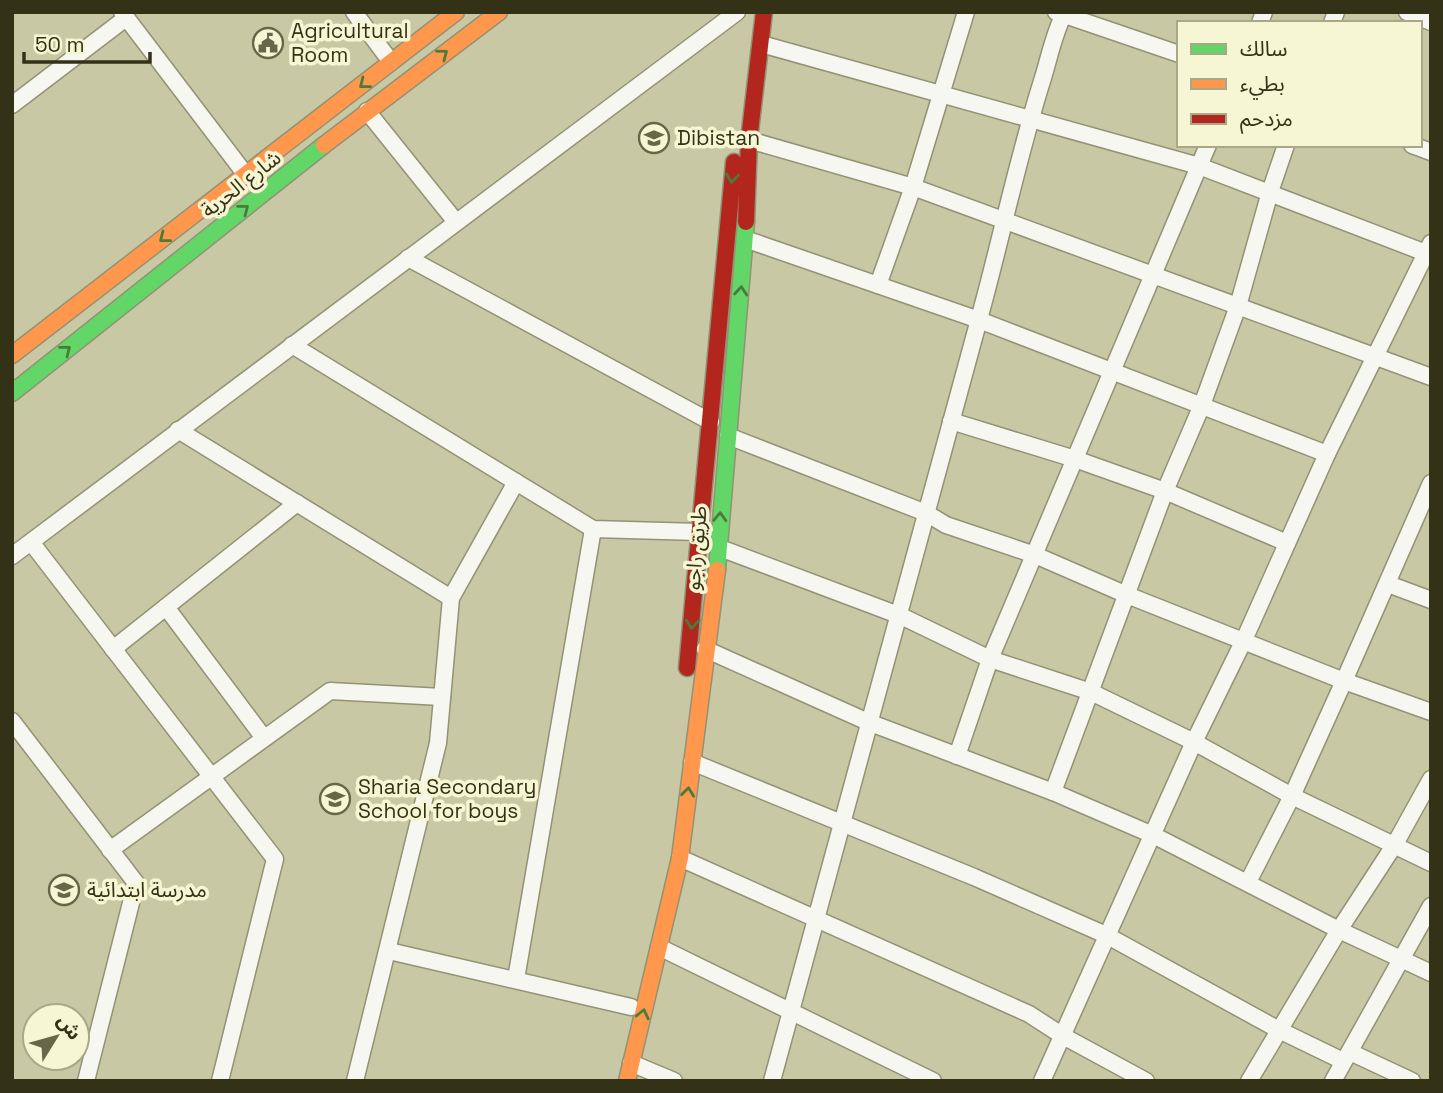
<svg xmlns="http://www.w3.org/2000/svg" width="1443" height="1093" viewBox="0 0 1443 1093" font-family="'Space Grotesk','Noto Sans Arabic',sans-serif">
<style>
.lines{fill:none;stroke-linecap:round;stroke-linejoin:round}
.street-casing{stroke:#939275;stroke-width:19}
.fast-casing{stroke:#939275;stroke-width:19}
.slow-casing{stroke:#939275;stroke-width:19}
.jam-casing{stroke:#939275;stroke-width:19}
.street{stroke:#f7f7f1;stroke-width:16}
.fast{stroke:#63d668;stroke-width:16}
.slow{stroke:#ff974d;stroke-width:16}
.jam{stroke:#b3261e;stroke-width:16}
.oneway{stroke:#497c3b}
.labels{text-anchor:middle;stroke-width:7;stroke-linejoin:round;paint-order:stroke}
.poi-label{font-size:21px;fill:#333217;stroke:#f6f6d5;text-anchor:start}
.street-label{font-size:21px;fill:#333217;stroke:#f6f6d5}
</style>
<rect width="100%" height="100%" fill="#c9c8a4"/>
<g class="lines">
<!-- street casing -->
<g class="street-casing">
<g id="street">
<polyline points="122,12 246,175"/>
<polyline points="354,12 391,62"/>
<polyline points="1056,12 1179,54"/>
<polyline points="1407,12 1431,22"/>
<polyline points="1260,23 1264,12"/>
<polyline points="1332,23 1336,12"/>
<polyline points="761,44 1199,166 1431,255"/>
<polyline points="12,105 126,18"/>
<polyline points="367,111 456,222"/>
<polyline points="749,140 913,187 1431,377"/>
<polyline points="1412,145 1431,152"/>
<polyline points="745,239 979,320 1327,454"/>
<polyline points="408,258 711,422"/>
<polyline points="878,285 913,187 966,12"/>
<polyline points="292,345 593,529 699,532"/>
<polyline points="951,421 1075,459 1165,491 1287,543"/>
<polyline points="178,430 451,598"/>
<polyline points="728,436 926,513 946,525 1035,555 1127,595 1344,681 1431,712"/>
<polyline points="31,542 275,859 220,1081"/>
<polyline points="720,548 901,616 990,659 1091,692 1194,742 1292,796 1431,863"/>
<polyline points="12,556 737,12"/>
<polyline points="1388,584 1431,600"/>
<polyline points="166,607 264,738"/>
<polyline points="113,649 297,503"/>
<polyline points="705,649 868,722 1053,792 1153,835 1339,930 1431,973"/>
<polyline points="12,721 136,883 86,1081"/>
<polyline points="957,756 990,659 1208,145"/>
<polyline points="692,762 974,877 1106,935 1279,1030 1343,1061"/>
<polyline points="1053,792 1165,491 1202,405 1238,306 1270,192 1286,145"/>
<polyline points="110,850 330,691 442,697"/>
<polyline points="680,858 1029,1014 1063,1036 1146,1081"/>
<polyline points="1248,882 1292,796 1344,681 1431,483"/>
<polyline points="659,947 933,1081"/>
<polyline points="389,951 631,1007"/>
<polyline points="516,979 593,529"/>
<polyline points="1350,1052 1412,1081"/>
<polyline points="631,1063 674,1081"/>
<polyline points="355,1081 438,743 451,598 516,482"/>
<path d="M772,1081C844,825 911,568 981,312C1002,235 1018,157 1042,81C1049,59 1054,32 1065,12"/>
<polyline points="1042,1081 1194,742 1244,640 1327,454 1431,243"/>
<polyline points="1249,1081 1339,930 1395,844 1431,779"/>
<polyline points="1333,1081 1431,906"/>
</g>
</g>
<!-- fast casing -->
<g class="fast-casing">
<g id="fast">
<polyline points="12,393 324,145"/>
<polyline points="717,570 746,222"/>
</g>
</g>
<!-- slow casing -->
<g class="slow-casing">
<g id="slow">
<polyline points="324,145 499,12"/>
<polyline points="12,355 456,12"/>
<polyline points="627,1081 680,858 717,570"/>
</g>
</g>
<!-- jam casing -->
<g class="jam-casing">
<g id="jam">
<polyline points="746,222 749,140 764,12"/>
<polyline points="687,668 734,162"/>
</g>
</g>
<!-- street -->
<use href="#street" class="street"/>
<!-- fast -->
<use href="#fast" class="fast"/>
<!-- slow -->
<use href="#slow" class="slow"/>
<!-- jam -->
<use href="#jam" class="jam"/>
</g>
<!-- one-way arrows -->
<defs><path id="oneway-chevron" d="M-2-3.5L2.5 0L-2 3.5" fill="none" stroke-width="1.6" stroke-linecap="round" stroke-linejoin="round" transform="scale(1.75)"/></defs>
<g class="oneway">
<use href="#oneway-chevron" transform="translate(443 54) rotate(-37)"/>
<use href="#oneway-chevron" transform="translate(364 84) rotate(142)"/>
<use href="#oneway-chevron" transform="translate(732 178) rotate(96)"/>
<use href="#oneway-chevron" transform="translate(244 209) rotate(-38)"/>
<use href="#oneway-chevron" transform="translate(164 238) rotate(142)"/>
<use href="#oneway-chevron" transform="translate(741 291) rotate(-85)"/>
<use href="#oneway-chevron" transform="translate(66 350) rotate(-38)"/>
<use href="#oneway-chevron" transform="translate(720 517) rotate(-88)"/>
<use href="#oneway-chevron" transform="translate(692 624) rotate(95)"/>
<use href="#oneway-chevron" transform="translate(688 792) rotate(-83)"/>
<use href="#oneway-chevron" transform="translate(643 1014) rotate(-77)"/>
</g>
<!-- icons -->
<defs>
<g id="civic-ring" transform="scale(1.575)"><circle r="9.5" fill="#f6f6d5" stroke="#686648" stroke-width="1.5"/><path d="M-.6-6.5H3V-4.5H.6V-3L4-1V1h2V6H-6V1h2V-1L-.6-3ZM-1.2 2.5V6h2.4V2.5Z" fill="#686648"/></g>
<g id="school-ring" transform="scale(1.575)"><circle r="9.5" fill="#f6f6d5" stroke="#686648" stroke-width="1.5"/><path d="M0-5L7-2L0 1L-7-2ZM-4 1L0 2.5L4 1V4Q0 6-4 4Z" fill="#686648"/></g>
</defs>
<g fill-rule="evenodd">
<use href="#civic-ring" x="268" y="43"/>
<use href="#school-ring" x="654" y="138"/>
<use href="#school-ring" x="335" y="799"/>
<use href="#school-ring" x="64" y="890"/>
</g>
<g class="labels">
<!-- poi labels -->
<g class="poi-label">
<text x="291" y="38">Agricultural<tspan x="291" dy="24">Room</tspan></text>
<text x="677" y="145">Dibistan</text>
<text x="358" y="794">Sharia Secondary<tspan x="358" dy="24">School for boys</tspan></text>
<text x="87" y="897">مدرسة ابتدائية</text>
</g>
<!-- street labels -->
<g class="street-label">
<text transform="translate(241 184) rotate(-38)" y="7">شارع الحرية</text>
<text transform="translate(696 548) rotate(-85)" y="7">طريق راجو</text>
</g>
</g>
<!-- border -->
<rect width="1443" height="1093" fill="none" stroke="#333217" stroke-width="28"/>
<!-- legend -->
<rect x="1177" y="21" width="245" height="126" fill="#f6f6d5" stroke="#a8a889" stroke-width="2"/>
<rect x="1191" y="44" width="35" height="10" fill="#63d668" stroke="#a8a889" stroke-width="2"/>
<text x="1240" y="56" font-size="21" fill="#333217">سالك</text>
<rect x="1191" y="79" width="35" height="10" fill="#ff974d" stroke="#a8a889" stroke-width="2"/>
<text x="1240" y="91" font-size="21" fill="#333217">بطيء</text>
<rect x="1191" y="114" width="35" height="10" fill="#b3261e" stroke="#a8a889" stroke-width="2"/>
<text x="1240" y="126" font-size="21" fill="#333217">مزدحم</text>
<!-- north arrow -->
<g transform="translate(56 1037) rotate(53)"><circle r="33" fill="#f6f6d5" stroke="#a8a889" stroke-width="2"/>
<path d="M0-5L12 26L0 18L-12 26Z" fill="#686648"/>
<text y="-10" font-size="19" font-weight="bold" text-anchor="middle" fill="#333217">ش</text>
</g>
<!-- scale -->
<path d="M24 52v10h126v-10" fill="none" stroke="#333217" stroke-width="3.5"/>
<text x="35" y="52" font-size="21" fill="#333217" stroke="#f6f6d5" stroke-width="5" paint-order="stroke">50 m</text>
</svg>
